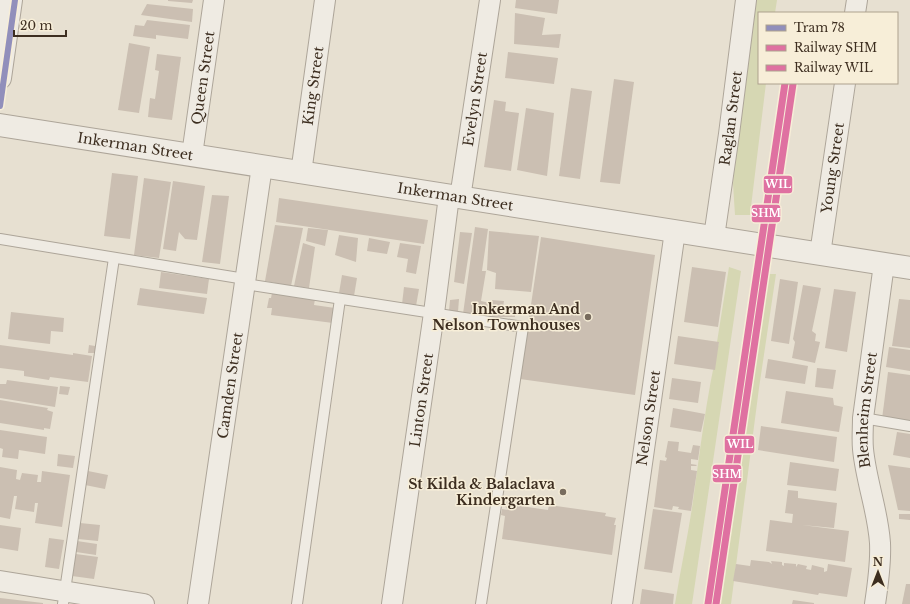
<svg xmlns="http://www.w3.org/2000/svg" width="910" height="604" viewBox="0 0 910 604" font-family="'Libre Baskerville',serif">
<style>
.green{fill:#d6d7b3}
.building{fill:#cbbfb2}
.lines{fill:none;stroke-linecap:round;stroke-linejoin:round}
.service-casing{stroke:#ada599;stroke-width:12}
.minor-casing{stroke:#ada599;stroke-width:22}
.tertiary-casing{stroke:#ada599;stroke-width:24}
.service{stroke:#efebe3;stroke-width:10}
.minor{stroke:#efebe3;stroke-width:20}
.tertiary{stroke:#efebe3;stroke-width:22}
.rail-1-casing{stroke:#f7eed8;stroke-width:10}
.rail-2-casing{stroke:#f7eed8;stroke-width:10}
.rail-1{stroke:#df71a1;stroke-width:7}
.rail-2{stroke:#df71a1;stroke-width:7}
.tram-1-casing{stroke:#f7eed8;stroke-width:9}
.tram-1{stroke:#918fbb;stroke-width:6}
.poi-dot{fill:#786c5e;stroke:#f7eed8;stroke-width:1.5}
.labels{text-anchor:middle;stroke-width:3;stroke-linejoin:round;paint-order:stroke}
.street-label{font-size:14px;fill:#3d2e20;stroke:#f7eed8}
.poi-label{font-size:14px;font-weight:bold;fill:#3d2e20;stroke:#f7eed8;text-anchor:end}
.line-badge{stroke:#f7eed8;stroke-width:1.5}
.badge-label{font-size:11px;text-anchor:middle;font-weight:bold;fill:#fff}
</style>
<rect width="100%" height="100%" fill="#e7e0d1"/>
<!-- green -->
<g class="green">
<polygon points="755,0 777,0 775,13 759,13 759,83 766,83 750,215 735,215 733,184 736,139"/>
<polygon points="793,83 797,83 775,214 777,221 771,218"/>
<path d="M729,267L741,271L692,604H675C680,572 687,540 692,508C700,452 706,397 719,342H717Z"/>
<polygon points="762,274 776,274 759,388 731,604 715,604 750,371"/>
</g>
<!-- building -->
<g class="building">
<polygon points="168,0 193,0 192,3 168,1"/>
<polygon points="516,0 559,0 557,14 515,8"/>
<polygon points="147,4 193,9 192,22 141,15"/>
<polygon points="515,13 545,18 542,35 561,34 559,48 514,44"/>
<polygon points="147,20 190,25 188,39 156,35 156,39 133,36 135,25 144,26"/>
<polygon points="129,43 150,47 139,113 118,110"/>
<polygon points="508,52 558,58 554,84 505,78"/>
<polygon points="157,54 181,57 172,120 148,117 150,98 155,99 159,71 155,70"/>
<polygon points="614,79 634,82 620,184 600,182"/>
<polygon points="571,88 592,91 580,179 559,176"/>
<polygon points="494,100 506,102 505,111 519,113 511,171 484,167"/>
<polygon points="526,108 554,113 547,176 517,170"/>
<polygon points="112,173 138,176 130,239 104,236"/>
<polygon points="144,178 171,182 159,258 134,255"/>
<polygon points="173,181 205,186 197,240 185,239 179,232 176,251 163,249"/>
<polygon points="212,195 229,196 220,264 202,262"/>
<polygon points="279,198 428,220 424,244 276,222"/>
<polygon points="275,225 303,228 291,286 265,281"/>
<polygon points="475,227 488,229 482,271 486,271 481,301 490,303 488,318 463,314"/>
<polygon points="308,228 328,230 325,246 306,241"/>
<polygon points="489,231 539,236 531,292 495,289 496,273 487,270"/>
<polygon points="460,232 472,233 464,284 454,282"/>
<polygon points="339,235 358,238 356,262 335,255"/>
<polygon points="541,237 655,255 635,395 520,379"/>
<polygon points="369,238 390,242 387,254 367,251"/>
<polygon points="303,243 315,247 309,288 294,286"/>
<polygon points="400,243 421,246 416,274 406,272 408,259 397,257"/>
<polygon points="692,267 726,272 718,327 684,322"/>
<polygon points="161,272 209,279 207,294 159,288"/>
<polygon points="342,275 357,278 354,296 339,293"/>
<polygon points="780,279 798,282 789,344 771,341"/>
<polygon points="803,285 821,288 812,331 816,334 815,341 820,342 815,363 792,358 795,342 793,339"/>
<polygon points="404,287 419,289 416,306 402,304"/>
<polygon points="140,288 207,298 204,314 137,305"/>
<polygon points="834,289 856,292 847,352 825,348"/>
<polygon points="272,293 315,299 314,305 335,308 333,323 271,315 272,308 267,308 269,298 271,298"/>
<polygon points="459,299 458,312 449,311 450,300"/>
<polygon points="899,299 910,300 910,348 892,346"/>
<polygon points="492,300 504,301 503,307 515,307 515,317 492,317"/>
<polygon points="11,312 64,318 63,332 51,331 50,344 8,339"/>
<polygon points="678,336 719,342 715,370 674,364"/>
<polygon points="0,345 73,355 73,353 92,356 88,382 50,377 49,380 24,376 24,371 0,368"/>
<polygon points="89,345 95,346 95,353 88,353"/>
<polygon points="889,347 910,350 910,371 886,367"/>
<polygon points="768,359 808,366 805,384 765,378"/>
<polygon points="817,368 836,370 833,389 815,387"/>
<polygon points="888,372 910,375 910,423 882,419"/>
<polygon points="672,378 701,382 698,403 669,399"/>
<polygon points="7,380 58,387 55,407 0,398 0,384 6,384"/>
<polygon points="60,386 70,387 68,395 59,394"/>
<polygon points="786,391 833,398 834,405 843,407 839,432 781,423"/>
<polygon points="0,400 48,408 47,410 53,412 50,429 44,428 44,430 0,423"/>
<polygon points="673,408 705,414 701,432 670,427"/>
<polygon points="761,426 837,437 834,462 758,450"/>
<polygon points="0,430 47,437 45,454 19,450 18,459 2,457 3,449 0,448"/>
<polygon points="897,432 910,434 910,458 893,455"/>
<polygon points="668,441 679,442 678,451 691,453 693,445 700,446 698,460 691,459 691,464 697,465 696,466 691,466 691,470 697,471 691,511 678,509 679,507 673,506 672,510 654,507 660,460 666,461 667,458 665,457"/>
<polygon points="58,454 75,456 73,468 57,466"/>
<polygon points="790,462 839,469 836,491 787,485"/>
<polygon points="888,465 910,468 910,511 898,510"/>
<polygon points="0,467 17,470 16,479 20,480 22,473 38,475 37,482 41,482 42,471 70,475 62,527 35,523 38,503 35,503 34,512 15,509 17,496 14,496 10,519 0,517"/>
<polygon points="88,471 108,475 105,489 85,485"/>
<polygon points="788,490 798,491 798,498 837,503 834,528 802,525 849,531 845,562 766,551 770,520 792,523 793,514 785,513"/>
<polygon points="509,500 514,505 548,510 549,505 606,513 605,516 616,518 614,525 616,525 612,555 502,539 505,516 501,515 502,509 508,510 504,505"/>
<polygon points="653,509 682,513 672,573 644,569"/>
<polygon points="899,514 910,514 910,520 899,519"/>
<polygon points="80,523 100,525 98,541 78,539"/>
<polygon points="0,525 21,528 18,551 0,548"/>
<polygon points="49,538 64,540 59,569 45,567"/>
<polygon points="77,541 97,544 96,555 76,552"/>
<polygon points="76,554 98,557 94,579 72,576"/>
<polygon points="751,560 769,562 772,564 771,561 782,562 782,565 784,566 784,563 796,564 796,567 798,564 807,566 806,569 811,570 812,565 824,568 824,572 827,571 828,564 852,568 847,597 819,593 818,595 733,581 736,564 750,566"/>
<polygon points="906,584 910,584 910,604 902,604"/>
<polygon points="642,589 674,594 673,604 640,604"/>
<polygon points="0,598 43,603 43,604 0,604"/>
<polygon points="793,600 814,603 814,604 792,604"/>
</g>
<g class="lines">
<!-- service casing -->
<g class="service-casing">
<g id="service">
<polyline points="0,239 245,279"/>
<polyline points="245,284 523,327 481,604"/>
<polyline points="863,418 910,426"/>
<polyline points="63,604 114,258"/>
<polyline points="297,604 340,299"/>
</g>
</g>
<!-- minor casing -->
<g class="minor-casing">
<g id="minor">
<polyline points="855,13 857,0"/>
<path id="s1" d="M192,155L214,0"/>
<path id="s2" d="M301,173L325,0"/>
<path id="s3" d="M460,198L490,0"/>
<path id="s4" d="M714,237L729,134L746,0"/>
<path id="s5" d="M820,254L845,83"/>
<polyline points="0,581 144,604"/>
<path id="s6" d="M198,604L262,166"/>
<path id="s7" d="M392,604L434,313L449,196"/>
<path id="s8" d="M622,604L675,231"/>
<path id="s9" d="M875,604C878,584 881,563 880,543C878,511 866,481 863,449C862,439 863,428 863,418L884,264"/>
</g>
</g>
<!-- tertiary casing -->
<g class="tertiary-casing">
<g id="tertiary">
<polyline points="0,78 11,0"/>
<path id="s10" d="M0,125L910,268"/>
</g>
</g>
<!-- service -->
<use href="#service" class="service"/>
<!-- minor -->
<use href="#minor" class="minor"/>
<!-- tertiary -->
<use href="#tertiary" class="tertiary"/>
<!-- rail-1 casing -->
<g class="rail-1-casing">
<polyline id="rail-1" points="708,604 785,83"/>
</g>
<!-- rail-2 casing -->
<g class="rail-2-casing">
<polyline id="rail-2" points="716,604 793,84"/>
</g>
<!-- rail-1 -->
<use href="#rail-1" class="rail-1"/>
<!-- rail-2 -->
<use href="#rail-2" class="rail-2"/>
<!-- tram-1 casing -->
<g class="tram-1-casing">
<polyline id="tram-1" points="0,106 15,0"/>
</g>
<!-- tram-1 -->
<use href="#tram-1" class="tram-1"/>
</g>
<!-- markers -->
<g class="poi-dot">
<circle cx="588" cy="317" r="4"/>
<circle cx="563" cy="492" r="4"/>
</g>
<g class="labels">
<!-- street labels -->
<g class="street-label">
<text dy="5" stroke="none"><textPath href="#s1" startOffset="78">Queen Street</textPath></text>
<text dy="5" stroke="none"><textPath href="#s2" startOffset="88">King Street</textPath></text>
<text dy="5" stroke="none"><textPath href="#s3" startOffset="100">Evelyn Street</textPath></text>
<text dy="5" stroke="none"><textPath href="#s4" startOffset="120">Raglan Street</textPath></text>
<text dy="5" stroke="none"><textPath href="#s10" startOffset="137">Inkerman Street</textPath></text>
<text dy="5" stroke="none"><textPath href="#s5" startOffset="87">Young Street</textPath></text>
<text dy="5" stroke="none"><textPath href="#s10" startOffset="461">Inkerman Street</textPath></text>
<text dy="5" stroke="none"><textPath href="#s6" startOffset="221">Camden Street</textPath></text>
<text dy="5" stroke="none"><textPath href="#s7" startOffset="206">Linton Street</textPath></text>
<text dy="5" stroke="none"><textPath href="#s9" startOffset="196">Blenheim Street</textPath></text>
<text dy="5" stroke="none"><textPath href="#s8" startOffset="188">Nelson Street</textPath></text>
</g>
<!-- poi labels -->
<g class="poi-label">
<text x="580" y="314">Inkerman And<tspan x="580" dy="16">Nelson Townhouses</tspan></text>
<text x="555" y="489">St Kilda &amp; Balaclava<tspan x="555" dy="16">Kindergarten</tspan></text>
</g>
</g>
<g class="line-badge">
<rect x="763" y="175" width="30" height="19" rx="4" fill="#df71a1"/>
<rect x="751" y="204" width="30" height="19" rx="4" fill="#df71a1"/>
<rect x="724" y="435" width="31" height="19" rx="4" fill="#df71a1"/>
<rect x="712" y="464" width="30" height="19" rx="4" fill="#df71a1"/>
</g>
<g class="badge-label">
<text x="778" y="188">WIL</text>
<text x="766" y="217">SHM</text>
<text x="740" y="448">WIL</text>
<text x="727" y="478">SHM</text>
</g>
<!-- legend -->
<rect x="758" y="12" width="140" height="72" fill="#f7eed8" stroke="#ada18e"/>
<rect x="766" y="25" width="20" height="6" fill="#918fbb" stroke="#ada18e"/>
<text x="794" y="32" font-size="12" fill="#3d2e20">Tram 78</text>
<rect x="766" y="45" width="20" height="6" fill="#df71a1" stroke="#ada18e"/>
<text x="794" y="52" font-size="12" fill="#3d2e20">Railway SHM</text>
<rect x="766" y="65" width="20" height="6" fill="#df71a1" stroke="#ada18e"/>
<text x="794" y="72" font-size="12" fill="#3d2e20">Railway WIL</text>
<!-- north arrow -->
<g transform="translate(878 572)" stroke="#f7eed8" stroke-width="3" paint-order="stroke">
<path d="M0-3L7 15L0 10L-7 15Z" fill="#3d2e20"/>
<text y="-6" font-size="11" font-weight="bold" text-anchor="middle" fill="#3d2e20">N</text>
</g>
<!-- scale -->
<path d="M14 30v6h52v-6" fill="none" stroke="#3d2e20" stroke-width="2"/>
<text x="20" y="30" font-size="12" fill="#3d2e20" stroke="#f7eed8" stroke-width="3" paint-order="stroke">20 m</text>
</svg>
